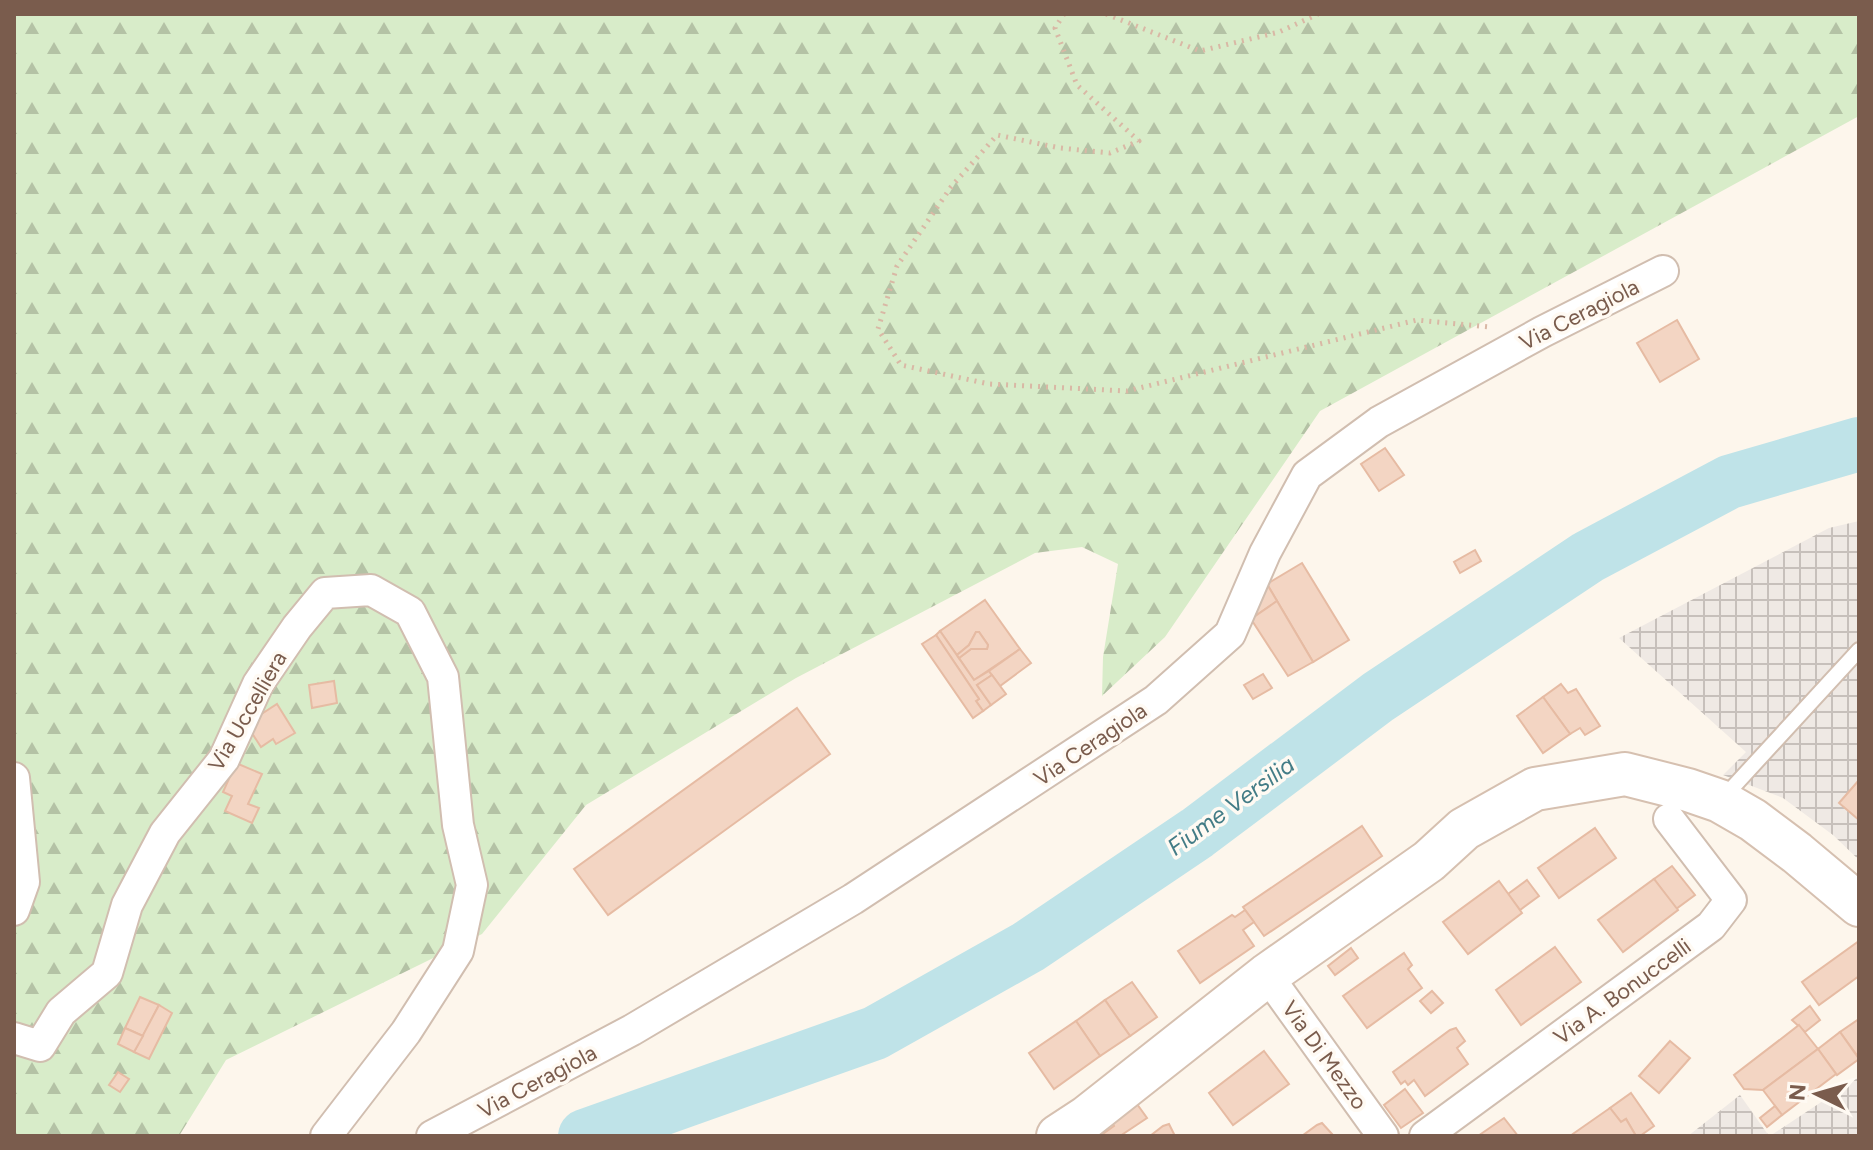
<svg xmlns="http://www.w3.org/2000/svg" width="1873" height="1150" viewBox="0 0 1873 1150" font-family="Figtree,sans-serif">
<style>
.industrial{fill:url(#industrial-grid)}
.forest{fill:url(#forest-firs)}
.lines{fill:none;stroke-linecap:round;stroke-linejoin:round}
.river{stroke:#bfe3e8;stroke-width:54}
.building{fill:#f3d5c3;stroke:#e6bba3;stroke-width:2}
.service-casing{stroke:#d1beb0;stroke-width:18}
.minor-casing{stroke:#d1beb0;stroke-width:34}
.secondary-casing{stroke:#d6c0b0;stroke-width:46}
.path{stroke:#d9b8a5;stroke-width:5;stroke-dasharray:2 6;stroke-linecap:butt}
.service{stroke:#fff;stroke-width:14}
.minor{stroke:#fff;stroke-width:30}
.secondary{stroke:#fff;stroke-width:42}
.labels{text-anchor:middle;stroke-width:7;stroke-linejoin:round;paint-order:stroke}
.street-label{font-size:22px;fill:#7a5c4d;stroke:#fffaf3}
.water-label{font-size:24px;font-style:italic;fill:#437c86;stroke:#fffaf3}
</style>
<defs>
<pattern id="industrial-grid" width="8" height="8" patternUnits="userSpaceOnUse" patternTransform="scale(2)"><rect width="8" height="8" fill="#efe9e4"/><path d="M0 4h8M4 0v8" fill="none" stroke="#c7c0bb"/></pattern>
<pattern id="forest-firs" width="22" height="20" patternUnits="userSpaceOnUse" patternTransform="scale(2)"><rect width="22" height="20" fill="#d8ecc9"/><path d="M5 1l3.5 6h-7zM16 11l3.5 6h-7z" fill="#b4c2a5"/></pattern>
</defs>
<rect width="100%" height="100%" fill="#fdf6ec"/>
<!-- industrial -->
<g class="industrial">
<polygon points="1859,521 1859,860 1833,835 1783,798 1723,775 1746,752 1619,638 1829,528"/>
<polygon points="1859,1077 1859,1136 1770,1136"/>
<polygon points="1740,1095 1769,1136 1688,1136"/>
</g>
<!-- forest -->
<polygon class="forest" points="14,14 1859,14 1859,116 1320,411 1165,637 1102,696 1103,657 1118,564 1082,547 1035,553 796,678 586,805 482,934 226,1060 179,1136 14,1136"/>
<g class="lines">
<!-- river -->
<polyline class="river" points="585,1136 875,1033 1028,947 1197,833 1378,697 1588,557 1729,482 1859,444"/>
</g>
<!-- building -->
<g class="building">
<polygon points="1677,320 1699,359 1660,382 1637,343"/>
<polygon points="1385,448 1404,475 1379,491 1361,464"/>
<polygon points="1475,550 1481,561 1460,573 1454,562"/>
<polygon points="1302,563 1349,640 1313,662 1267,584"/>
<polygon points="1267,584 1277,601 1251,619"/>
<polygon points="985,600 1020,649 974,680 959,658 971,649 987,649 988,645 979,632 976,632 969,645 957,655 940,631"/>
<polygon points="1277,601 1313,662 1288,676 1251,619"/>
<polygon points="940,631 974,680 989,671 992,675 977,685 991,705 983,711 976,701 979,699 936,635"/>
<polygon points="976,632 979,632 988,645 987,649 971,649 959,658 957,655 969,645"/>
<polygon points="936,635 979,699 976,701 983,711 973,718 922,644"/>
<polygon points="1020,649 1031,663 1000,686 989,671"/>
<polygon points="1263,674 1272,688 1253,699 1244,685"/>
<polygon points="992,675 1006,694 991,705 977,685"/>
<polygon points="334,681 337,703 312,708 309,685"/>
<polygon points="1561,684 1568,693 1576,689 1600,726 1585,735 1580,728 1570,734 1543,697"/>
<polygon points="1543,697 1570,734 1543,753 1517,716"/>
<polygon points="277,704 295,733 276,744 273,739 261,747 246,724"/>
<polygon points="797,708 830,754 608,915 574,869"/>
<polygon points="236,763 262,774 248,804 259,808 252,823 225,811 232,796 223,792"/>
<polygon points="1859,780 1859,820 1839,803"/>
<polygon points="1362,826 1382,856 1264,936 1243,907"/>
<polygon points="1595,828 1616,858 1559,898 1538,868"/>
<polygon points="1672,866 1695,895 1676,909 1654,879"/>
<polygon points="1654,879 1678,910 1623,952 1598,920"/>
<polygon points="1527,880 1539,896 1520,910 1508,894"/>
<polygon points="1499,881 1522,913 1468,954 1443,922"/>
<polygon points="1245,910 1254,922 1243,930 1254,946 1200,983 1178,951 1232,915 1235,917"/>
<polygon points="1859,941 1859,976 1819,1005 1802,982"/>
<polygon points="1555,947 1581,982 1521,1025 1496,990"/>
<polygon points="1351,948 1358,958 1335,975 1328,966"/>
<polygon points="1404,953 1412,965 1408,969 1422,988 1367,1028 1343,996"/>
<polygon points="1132,982 1157,1017 1130,1036 1105,1000"/>
<polygon points="1432,991 1443,1003 1431,1013 1420,1001"/>
<polygon points="140,997 159,1005 143,1036 125,1028"/>
<polygon points="1105,1000 1130,1036 1100,1056 1076,1021"/>
<polygon points="159,1005 172,1013 149,1059 134,1052"/>
<polygon points="1810,1006 1820,1020 1805,1032 1792,1020"/>
<polygon points="1859,1019 1859,1058 1840,1032"/>
<polygon points="1076,1021 1100,1056 1054,1089 1029,1053"/>
<polygon points="1799,1025 1818,1049 1763,1090 1744,1089 1734,1075"/>
<polygon points="125,1028 143,1036 134,1052 118,1044"/>
<polygon points="1456,1028 1465,1041 1457,1048 1468,1064 1425,1096 1414,1080 1408,1085 1405,1081 1401,1084 1393,1072 1450,1030"/>
<polygon points="1840,1032 1859,1059 1837,1075 1818,1049"/>
<polygon points="1670,1041 1690,1058 1659,1093 1639,1076"/>
<polygon points="1818,1049 1836,1074 1782,1115 1763,1090"/>
<polygon points="1264,1051 1289,1084 1233,1125 1209,1093"/>
<polygon points="118,1072 129,1079 120,1092 109,1085"/>
<polygon points="1405,1089 1423,1113 1401,1128 1384,1105"/>
<polygon points="1631,1093 1654,1126 1640,1136 1636,1136 1626,1119 1621,1122 1610,1108"/>
<polygon points="1137,1104 1147,1118 1120,1136 1100,1136 1114,1126 1112,1122"/>
<polygon points="1775,1106 1782,1115 1767,1127 1760,1118"/>
<polygon points="1610,1108 1621,1122 1626,1119 1636,1136 1570,1136"/>
<polygon points="1504,1118 1518,1136 1478,1136"/>
<polygon points="1322,1123 1333,1135 1302,1136 1317,1125"/>
<polygon points="1169,1124 1175,1136 1150,1136 1163,1126"/>
</g>
<g class="lines">
<!-- service casing -->
<g class="service-casing">
<polyline id="service" points="1723,798 1859,650"/>
</g>
<!-- minor casing -->
<g class="minor-casing">
<g id="minor">
<polyline points="14,778 24,882 14,910"/>
<polyline points="1267,975 1383,1136"/>
<polyline points="14,1038 40,1046 61,1012 107,973 127,905 165,833 224,759 258,684 297,627 325,593 371,590 410,612 443,677 458,825 472,885 458,951 406,1032 326,1136"/>
<polyline points="432,1136 632,1030 853,899 1156,700 1230,634 1265,553 1307,475 1379,422 1542,332 1663,271"/>
<polyline points="1425,1136 1711,926 1731,900 1669,819"/>
</g>
</g>
<!-- secondary casing -->
<g class="secondary-casing">
<polyline id="secondary" points="1058,1136 1087,1117 1267,975 1429,861 1464,829 1535,789 1625,774 1688,790 1720,801 1753,820 1797,853 1859,905"/>
</g>
<!-- path -->
<g class="path">
<polyline points="1064,14 1055,28 1077,85 1139,141 1110,153 1060,148 997,135 951,187 897,266 878,329 901,365 989,384 1127,391 1417,320 1489,327"/>
<polyline points="1106,14 1200,51 1279,32 1318,14"/>
</g>
<!-- service -->
<use href="#service" class="service"/>
<!-- minor -->
<use href="#minor" class="minor"/>
<!-- secondary -->
<use href="#secondary" class="secondary"/>
</g>
<g class="labels">
<!-- street labels -->
<g class="street-label">
<text transform="translate(1579 314) rotate(-27)" y="8">Via Ceragiola</text>
<text transform="translate(247 711) rotate(-60)" y="8">Via Uccelliera</text>
<text transform="translate(1090 744) rotate(-34)" y="8">Via Ceragiola</text>
<text transform="translate(1622 991) rotate(-36)" y="8">Via A. Bonuccelli</text>
<text transform="translate(1325 1055) rotate(54)" y="8">Via Di Mezzo</text>
<text transform="translate(537 1081) rotate(-28)" y="8">Via Ceragiola</text>
</g>
<!-- water labels -->
<g class="water-label">
<text transform="translate(1231 806) rotate(-36)" y="8">Fiume Versilia</text>
</g>
</g>
<!-- border -->
<rect width="1873" height="1150" fill="none" stroke="#7a5c4d" stroke-width="32"/>
<!-- north arrow -->
<g transform="translate(1817 1094) rotate(275)" stroke="#fffaf3" stroke-width="6" paint-order="stroke">
<path d="M0-6L14 30L0 20L-14 30Z" fill="#7a5c4d"/>
<text y="-12" font-size="22" font-weight="bold" text-anchor="middle" fill="#7a5c4d">N</text>
</g>
</svg>
